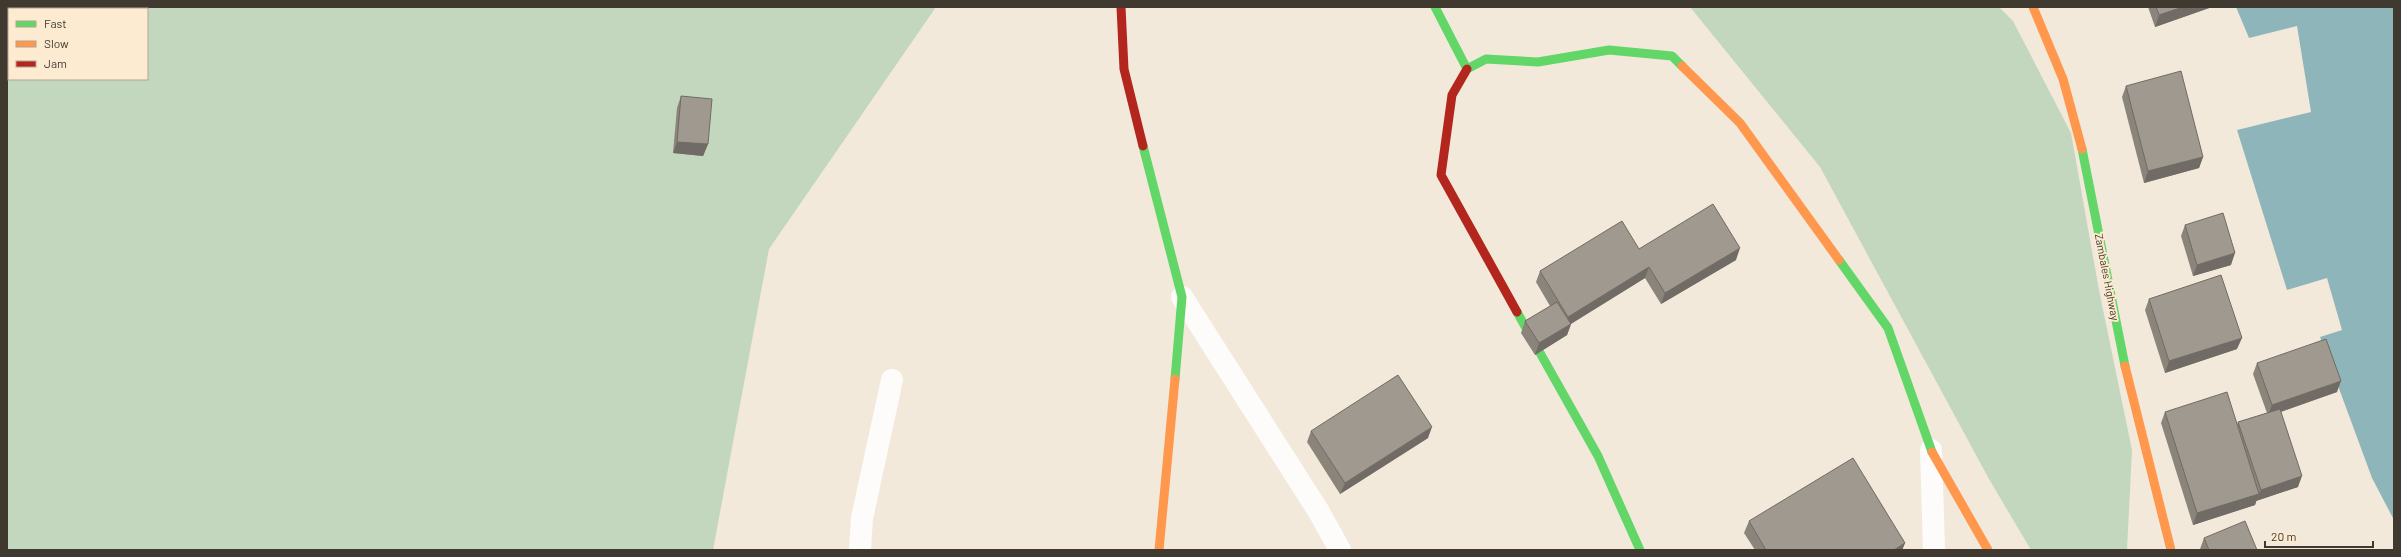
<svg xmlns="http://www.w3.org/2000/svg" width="2401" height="557" viewBox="0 0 2401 557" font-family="Barlow,sans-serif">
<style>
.forest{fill:#c3d7bf;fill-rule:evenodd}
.water{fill:#8eb6ba}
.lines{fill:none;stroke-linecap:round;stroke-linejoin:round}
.street{stroke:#fdfcfa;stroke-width:22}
.fast{stroke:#63d668;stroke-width:9}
.slow{stroke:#ff974d;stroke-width:9}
.jam{stroke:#b3261e;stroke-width:9}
.wall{fill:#8a847b}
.shaded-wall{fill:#706b64}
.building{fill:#a0998f;stroke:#706b64}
.labels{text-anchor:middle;stroke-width:4;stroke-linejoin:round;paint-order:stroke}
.street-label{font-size:11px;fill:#40392f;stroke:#fcebd1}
</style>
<rect width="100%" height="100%" fill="#f2e9db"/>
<!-- forest -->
<g class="forest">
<path d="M7,7H936L769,249L713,550H7ZM9,9H147V79H9Z"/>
<polygon points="1690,7 1999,7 2013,21 2071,133 2099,290 2132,450 2127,550 2031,550 1989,479 1820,167"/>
</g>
<!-- water -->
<polygon class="water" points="2236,7 2394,7 2394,520 2372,478 2320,337 2342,330 2327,278 2287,290 2237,130 2311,112 2297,26 2249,38"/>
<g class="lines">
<!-- street -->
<g class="street">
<polyline points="1182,297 1319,512 1340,550"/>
<polyline points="1931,450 1934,550"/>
<polyline points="860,550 862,518 892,380"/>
</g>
<!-- fast -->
<g class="fast">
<polyline points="1435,7 1467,69 1486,59 1538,62 1609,50 1672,56 1682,66"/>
<polyline points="1143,146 1182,297 1175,379"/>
<polyline points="2082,149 2125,366"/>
<polyline points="1839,260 1888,328 1932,452"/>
<polyline points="1517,312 1598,456 1640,550"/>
</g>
<!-- slow -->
<g class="slow">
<polyline points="2033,7 2063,79 2082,149"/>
<polyline points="1682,66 1740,123 1839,260"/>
<polyline points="2125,366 2171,550"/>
<polyline points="1932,452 1988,550"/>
<polyline points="1159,550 1175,379"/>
</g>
<!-- jam -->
<g class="jam">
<polyline points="1121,7 1124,69 1143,146"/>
<polyline points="1467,69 1452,95 1441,175 1517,312"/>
</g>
</g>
<!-- wall -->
<g class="wall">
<polygon points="2148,7 2212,7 2155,27"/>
<polygon points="2126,86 2203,157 2199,168 2144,183 2122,97"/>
<polygon points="681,96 708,144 703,156 673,153 677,108"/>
<polygon points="2185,225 2231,265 2193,276 2181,236"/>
<polygon points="1639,249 1736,260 1661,304 1645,278 1571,324 1567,335 1535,355 1521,333 1525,321 1550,306 1536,282 1540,271"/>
<polygon points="2149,299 2237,349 2165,373 2145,310"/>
<polygon points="2257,363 2337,392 2281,412 2298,487 2256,501 2255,505 2193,525 2161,423 2165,412 2237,425 2238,422 2267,413 2253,374"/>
<polygon points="1311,431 1428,438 1340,494 1307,442"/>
<polygon points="1749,521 1905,543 1902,550 1755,550 1744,533"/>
<polygon points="2204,538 2257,550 2200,550 2200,549"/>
</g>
<!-- shaded-wall -->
<g class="shaded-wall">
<polygon points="2183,7 2212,7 2155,27 2159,15"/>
<polygon points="677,142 708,144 703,156 673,153"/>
<polygon points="2203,157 2199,168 2144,183 2148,171"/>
<polygon points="1740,248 1736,260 1661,304 1665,293"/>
<polygon points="2235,253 2231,265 2193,276 2197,265"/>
<polygon points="1649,267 1645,278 1564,328 1568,317"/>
<polygon points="1571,324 1567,335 1535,355 1539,343"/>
<polygon points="2242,338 2237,349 2165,373 2169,361"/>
<polygon points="2341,381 2337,392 2268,416 2272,405"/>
<polygon points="1432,427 1428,438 1340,494 1345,483"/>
<polygon points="2302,476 2298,487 2256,501 2261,490"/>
<polygon points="2259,494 2255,505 2193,525 2197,513"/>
<polygon points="1905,543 1902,550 1894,550"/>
</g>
<!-- building -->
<g class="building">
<polygon points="2156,7 2183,7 2159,15"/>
<polygon points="2181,71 2203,157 2148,171 2126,86"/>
<polygon points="681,96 712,99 708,144 677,142"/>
<polygon points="1713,204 1740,248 1665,293 1649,267 1568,317 1540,271 1622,221 1639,249"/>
<polygon points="2223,213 2235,253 2197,265 2185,225"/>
<polygon points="2221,275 2242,338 2169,361 2149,299"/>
<polygon points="1557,302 1571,324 1539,343 1525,321"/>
<polygon points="2326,339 2341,381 2272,405 2257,363"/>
<polygon points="1398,375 1432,427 1345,483 1311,431"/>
<polygon points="2227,392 2259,494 2197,513 2165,412"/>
<polygon points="2280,409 2302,476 2261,490 2238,422"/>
<polygon points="1853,458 1905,543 1894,550 1766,550 1749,521"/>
<polygon points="2245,521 2257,550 2209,550 2204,538"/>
</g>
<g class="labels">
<!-- street labels -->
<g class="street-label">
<text transform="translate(2107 277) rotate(79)" y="4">Zambales Highway</text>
</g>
</g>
<!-- border -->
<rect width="2401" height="557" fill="none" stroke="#40392f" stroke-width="16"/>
<!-- legend -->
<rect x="8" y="8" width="140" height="72" fill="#fcebd1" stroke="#b1a490"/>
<rect x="16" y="21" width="20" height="6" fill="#63d668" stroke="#b1a490"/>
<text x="44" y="28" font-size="12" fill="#40392f">Fast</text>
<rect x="16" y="41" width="20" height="6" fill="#ff974d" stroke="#b1a490"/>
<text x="44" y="48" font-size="12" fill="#40392f">Slow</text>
<rect x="16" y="61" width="20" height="6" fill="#b3261e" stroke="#b1a490"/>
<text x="44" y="68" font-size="12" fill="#40392f">Jam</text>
<!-- scale -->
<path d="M2265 541v6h108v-6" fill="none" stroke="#40392f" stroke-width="2"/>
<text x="2271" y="541" font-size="12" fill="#40392f" stroke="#fcebd1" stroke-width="3" paint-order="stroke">20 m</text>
</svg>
